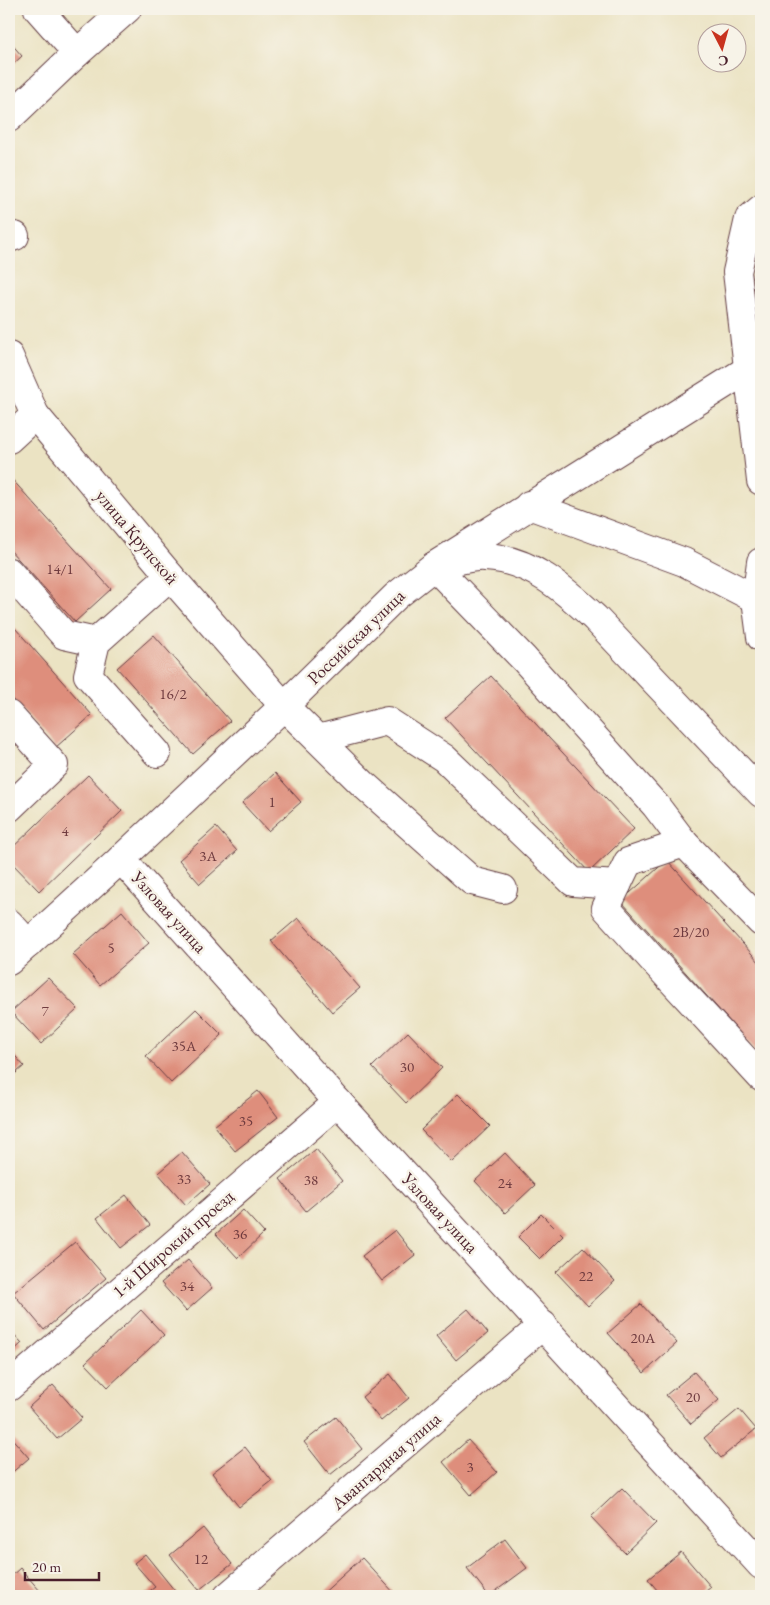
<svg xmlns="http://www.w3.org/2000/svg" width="770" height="1605" viewBox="0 0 770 1605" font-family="'EB Garamond',serif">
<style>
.building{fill:#de8e7c}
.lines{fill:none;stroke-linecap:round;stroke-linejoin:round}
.minor-casing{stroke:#623c42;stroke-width:30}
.minor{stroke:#fff;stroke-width:28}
.labels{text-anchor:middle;stroke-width:5;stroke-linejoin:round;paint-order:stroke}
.number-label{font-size:15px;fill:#6f3b3f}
.street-label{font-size:18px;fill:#4a1f2b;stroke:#f7f3e8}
</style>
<rect width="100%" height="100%" fill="#f7f3e8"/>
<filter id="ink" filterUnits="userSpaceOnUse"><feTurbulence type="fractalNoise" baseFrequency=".02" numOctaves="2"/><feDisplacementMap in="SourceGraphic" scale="10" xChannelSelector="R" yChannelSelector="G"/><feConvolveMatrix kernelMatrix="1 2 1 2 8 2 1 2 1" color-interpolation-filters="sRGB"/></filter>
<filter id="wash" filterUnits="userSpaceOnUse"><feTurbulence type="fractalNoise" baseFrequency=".0096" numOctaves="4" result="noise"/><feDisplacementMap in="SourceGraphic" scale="20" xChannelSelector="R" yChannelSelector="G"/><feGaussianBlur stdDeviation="1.12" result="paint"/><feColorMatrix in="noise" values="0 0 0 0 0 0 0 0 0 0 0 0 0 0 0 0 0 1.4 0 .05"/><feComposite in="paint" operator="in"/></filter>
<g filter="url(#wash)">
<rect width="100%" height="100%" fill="#ebe3c3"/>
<g id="blocks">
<!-- building -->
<g class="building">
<polygon points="9,41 22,56 9,68"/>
<polygon points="9,476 111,589 75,622 9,549"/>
<polygon points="15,628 92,715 55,748 9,696 9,634"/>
<polygon points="154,635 230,721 193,754 117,668"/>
<polygon points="491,676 634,829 589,872 445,718"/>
<polygon points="275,773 301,802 268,831 242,803"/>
<polygon points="88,775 122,811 39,891 9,860 9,851"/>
<polygon points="216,827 237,851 200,884 179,860"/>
<polygon points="667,860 761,964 761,1056 621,901"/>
<polygon points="122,911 149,943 100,985 73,954"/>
<polygon points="298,918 360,988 332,1012 271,941"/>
<polygon points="48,978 78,1009 41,1044 11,1012"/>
<polygon points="196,1009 222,1035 171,1083 146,1056"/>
<polygon points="408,1032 442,1068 406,1103 372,1067"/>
<polygon points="9,1049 24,1066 9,1079"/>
<polygon points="258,1091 278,1117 235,1151 214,1126"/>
<polygon points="458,1094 490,1126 452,1162 421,1130"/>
<polygon points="316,1149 342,1181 306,1211 280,1179"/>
<polygon points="182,1152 210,1184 186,1205 158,1173"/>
<polygon points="505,1153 535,1185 505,1213 475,1181"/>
<polygon points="126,1195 150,1225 121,1248 97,1218"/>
<polygon points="243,1210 264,1233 238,1258 216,1234"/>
<polygon points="541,1214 563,1236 540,1259 518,1237"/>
<polygon points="395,1230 415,1255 382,1281 362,1256"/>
<polygon points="75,1242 106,1278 44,1330 13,1293"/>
<polygon points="583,1247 615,1281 588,1306 556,1272"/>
<polygon points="188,1260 212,1288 186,1311 161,1283"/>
<polygon points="641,1304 677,1343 644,1373 608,1333"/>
<polygon points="468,1309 488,1333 456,1360 436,1336"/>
<polygon points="141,1310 164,1335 108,1387 85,1363"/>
<polygon points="9,1329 22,1343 9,1355"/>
<polygon points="694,1372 719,1400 691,1424 666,1395"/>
<polygon points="390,1374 409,1398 381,1421 362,1397"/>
<polygon points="53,1385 82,1418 57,1439 29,1407"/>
<polygon points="739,1409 756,1429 721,1458 704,1438"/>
<polygon points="336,1417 362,1449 330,1475 304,1442"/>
<polygon points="9,1435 29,1458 9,1475"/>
<polygon points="468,1440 497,1472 471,1495 443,1462"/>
<polygon points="245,1447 272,1481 239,1507 212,1473"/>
<polygon points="622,1488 656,1523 625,1553 591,1517"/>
<polygon points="203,1528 232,1564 199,1590 170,1555"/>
<polygon points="505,1539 527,1568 489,1596 467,1568"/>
<polygon points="681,1552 711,1587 700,1596 662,1596 648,1579"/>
<polygon points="145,1554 179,1596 143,1596 155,1587 134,1563"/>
<polygon points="362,1558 397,1596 320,1596"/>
<polygon points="20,1568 41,1592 36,1596 9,1596 9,1578"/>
</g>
</g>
</g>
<g filter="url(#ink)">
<use href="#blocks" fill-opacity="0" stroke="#623c42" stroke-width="1"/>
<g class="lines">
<!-- minor casing -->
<g class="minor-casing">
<g id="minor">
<polyline points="38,9 77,53"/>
<polyline points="9,118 77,53 127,9"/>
<polyline points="761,209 749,219 737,272 761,481"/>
<polyline points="9,238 15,236"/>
<polyline points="9,356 35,415 170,576 284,706 363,784 472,881 503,889"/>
<polyline points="9,439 35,415"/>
<polyline points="529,505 684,562 756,599 761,598"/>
<path d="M450,562C461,560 474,556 485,557C530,559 564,589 595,618L761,793"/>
<polyline points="761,562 756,599 761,637"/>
<polyline points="434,566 524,659 656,806 684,843"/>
<polyline points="9,572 64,635 96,642"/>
<polyline points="9,715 54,765 9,808"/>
<polyline points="318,739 387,721 444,758 573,882 617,885"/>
<polyline points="157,753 88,675 96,642 170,576"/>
<polyline points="121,859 338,1102 761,1565"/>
<polyline points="761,922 684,843 628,862 606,908 652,959 761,1077"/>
<polyline points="9,923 28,944"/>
<polyline points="9,961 121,859 284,706 396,596 434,566 747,370 761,363"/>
<polyline points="9,1387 338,1102"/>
<polyline points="228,1596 543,1325"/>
</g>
</g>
<!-- minor -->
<use href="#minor" class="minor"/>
</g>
</g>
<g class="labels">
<!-- number labels -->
<g class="number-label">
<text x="60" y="574">14/1</text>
<text x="173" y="699">16/2</text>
<text x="272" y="807">1</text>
<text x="65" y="836">4</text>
<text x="208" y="861">3А</text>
<text x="691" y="937">2В/20</text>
<text x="111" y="953">5</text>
<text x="45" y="1016">7</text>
<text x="184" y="1051">35А</text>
<text x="407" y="1072">30</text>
<text x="246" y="1126">35</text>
<text x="184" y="1184">33</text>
<text x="311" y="1185">38</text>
<text x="505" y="1188">24</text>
<text x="240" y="1239">36</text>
<text x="586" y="1281">22</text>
<text x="187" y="1291">34</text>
<text x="643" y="1343">20А</text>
<text x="693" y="1402">20</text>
<text x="470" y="1472">3</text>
<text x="201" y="1564">12</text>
</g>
<!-- street labels -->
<g class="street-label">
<text transform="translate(137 537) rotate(50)" y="6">улица Крупской</text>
<text transform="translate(356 637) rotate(-44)" y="6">Российская улица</text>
<text transform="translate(169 912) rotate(48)" y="6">Узловая улица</text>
<text transform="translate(440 1213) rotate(47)" y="6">Узловая улица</text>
<text transform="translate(173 1244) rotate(-41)" y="6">1-й Широкий проезд</text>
<text transform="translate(386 1461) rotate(-41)" y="6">Авангардная улица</text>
</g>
</g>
<!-- margin -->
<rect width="770" height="1605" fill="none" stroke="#f7f3e8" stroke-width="30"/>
<!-- north arrow -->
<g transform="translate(722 48) rotate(174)"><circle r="24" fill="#f7f3e8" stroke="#b29e9c"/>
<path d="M0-4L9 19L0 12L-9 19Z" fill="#c8321e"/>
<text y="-8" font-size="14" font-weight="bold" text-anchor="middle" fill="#4a1f2b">С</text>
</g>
<!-- scale -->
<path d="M25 1572v8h74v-8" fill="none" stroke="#4a1f2b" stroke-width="2.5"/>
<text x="32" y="1572" font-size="15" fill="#4a1f2b" stroke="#f7f3e8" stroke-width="4" paint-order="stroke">20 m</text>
</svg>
